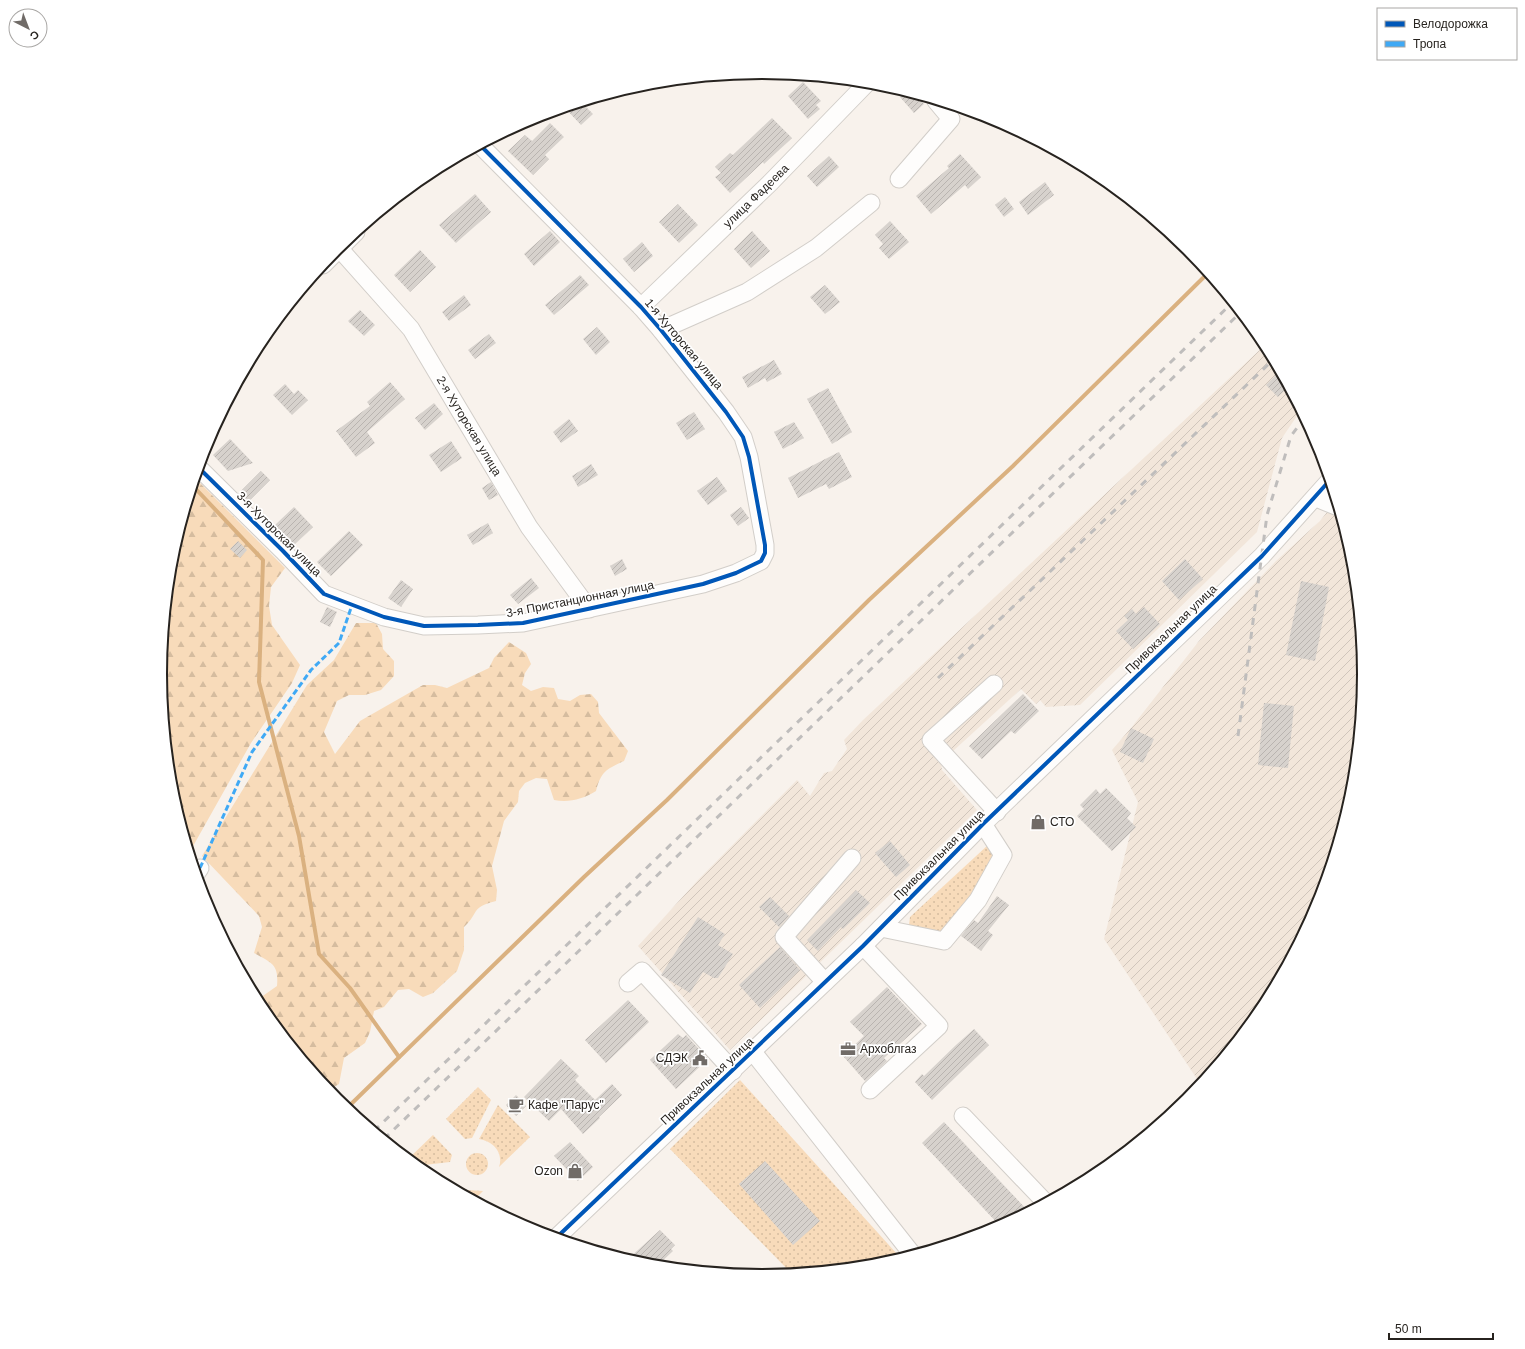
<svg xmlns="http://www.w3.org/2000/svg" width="1525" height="1349" viewBox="0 0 1525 1349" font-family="Arial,sans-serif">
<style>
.industrial{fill:url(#industrial-furrows)}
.grass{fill:url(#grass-dots)}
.forest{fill:url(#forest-firs)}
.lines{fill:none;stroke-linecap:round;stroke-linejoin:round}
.stream{stroke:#dab180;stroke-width:4}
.building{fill:url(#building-hatch)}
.minor-casing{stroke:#d2cec9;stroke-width:19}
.minor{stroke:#fefdfc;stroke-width:17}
.rail{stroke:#bfbdbc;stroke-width:3;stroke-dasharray:7 7;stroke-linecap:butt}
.quiet{stroke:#3fa9f5;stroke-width:3;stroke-dasharray:6 3;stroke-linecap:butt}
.cycleway-casing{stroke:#fff;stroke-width:6}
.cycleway{stroke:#0057b8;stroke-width:4}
.labels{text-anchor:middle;stroke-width:3.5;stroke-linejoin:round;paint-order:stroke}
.street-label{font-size:12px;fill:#27231f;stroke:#fff}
.poi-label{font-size:12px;fill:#27231f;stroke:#fff;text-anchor:start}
.rim{fill:none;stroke:#27231f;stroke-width:2}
</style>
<defs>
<pattern id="industrial-furrows" width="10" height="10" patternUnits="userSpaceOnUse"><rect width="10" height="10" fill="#f2e6da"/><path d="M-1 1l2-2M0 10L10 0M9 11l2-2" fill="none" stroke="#d0c5bb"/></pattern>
<pattern id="grass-dots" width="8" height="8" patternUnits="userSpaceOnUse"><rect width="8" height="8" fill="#f8dbba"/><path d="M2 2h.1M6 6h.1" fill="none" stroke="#d5bc9f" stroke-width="1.8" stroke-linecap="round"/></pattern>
<pattern id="forest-firs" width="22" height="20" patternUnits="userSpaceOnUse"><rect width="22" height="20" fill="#f8dbba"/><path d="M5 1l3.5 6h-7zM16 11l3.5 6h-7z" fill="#d5bc9f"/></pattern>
<pattern id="building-hatch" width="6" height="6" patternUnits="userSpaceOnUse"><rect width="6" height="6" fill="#d7d2cd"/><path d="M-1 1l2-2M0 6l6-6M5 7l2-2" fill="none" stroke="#b9b4b0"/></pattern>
</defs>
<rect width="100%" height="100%" fill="#f8f2ec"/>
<!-- industrial -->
<g class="industrial">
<polygon points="1266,344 1301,410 1282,438 1257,532 1080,705 1046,707 1040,700 1036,704 1021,689 941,762 942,770 977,810 730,1050 638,946 698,880 797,780 810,796 824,773 832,771 847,749 844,740 863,720"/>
<polygon points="1336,501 1353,557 1365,675 1353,792 1319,905 1263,1009 1201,1085 1104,939 1138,802 1112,750 1131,728 1199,641 1276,561 1320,521"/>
</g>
<!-- grass -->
<g class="grass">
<polygon points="988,845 996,853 995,863 949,928 939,933 909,925 910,917"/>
<polygon points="740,1080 897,1254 886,1264 880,1265 792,1274 670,1149"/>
<polygon points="478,1087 491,1100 472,1138 465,1139 446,1119"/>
<path d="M498,1105L530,1137L499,1167C504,1153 493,1141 479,1139Z"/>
<polygon points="433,1135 452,1155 450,1162 416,1166 408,1159"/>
<circle cx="477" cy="1164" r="11"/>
<polygon points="456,1184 467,1190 483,1191 474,1200 451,1188"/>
</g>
<!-- forest -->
<g class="forest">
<polygon points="195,478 285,568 271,587 269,606 272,625 300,665 292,683 251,743 192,848 188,847 172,792 160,674 172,557"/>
<path d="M356,623H376L382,634L383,649L394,661V676L381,690L365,695H349L337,701L324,732L335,754L360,721L423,685H435L447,688L489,668L494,658L509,642L526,653L531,664L525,673L522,685L531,691L543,687L554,688L558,699L570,701L580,695L591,694L598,702L599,713L628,751L624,761C607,769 601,771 596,791C583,799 569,803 554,800L547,779L536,778L525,783L519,791L518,802L504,821L492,866L497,890L496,901C489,903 480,905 476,911C471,919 471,920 464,927V950L457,971L433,993L423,997L409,989L398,990L384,1007L374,1011L370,1032L365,1043L344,1058L339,1084L329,1090L327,1089L261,1009L257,1000L277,986C279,963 271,963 254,953L262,927L259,916L202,856L307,685L334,660Z"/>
</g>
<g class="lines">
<!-- stream -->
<g class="stream">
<polyline points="193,486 263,560 259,682 299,836 319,954 350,988 399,1057"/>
<polyline points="346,1109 584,877 667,800 869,600 1013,466 1208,273"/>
</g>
</g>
<!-- building -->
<g class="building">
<polygon points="803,82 821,101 816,105 820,109 808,119 788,96"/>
<polygon points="907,92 914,94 924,104 914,113 900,97"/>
<polygon points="582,103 593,114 581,125 565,108"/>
<polygon points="772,118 792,138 764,164 763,162 730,193 715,177 721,173 715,167 730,153 733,155"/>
<polygon points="550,123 564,137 545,155 549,159 533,175 508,151 525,135 532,141"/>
<polygon points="960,154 981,177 968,189 965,185 931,214 916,196 949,168 947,166"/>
<polygon points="829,156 839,167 817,187 807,176"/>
<polygon points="1045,182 1054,195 1028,215 1019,202"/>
<polygon points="475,194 491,212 456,243 439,225"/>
<polygon points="1005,197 1014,209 1004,217 995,205"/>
<polygon points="678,204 698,225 679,243 659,222"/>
<polygon points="890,221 909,242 889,259 879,248 883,244 875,235"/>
<polygon points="550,231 560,242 534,266 524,254"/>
<polygon points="752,231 770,251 751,268 734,249"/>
<polygon points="642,242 653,256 634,272 623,259"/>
<polygon points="420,250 436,267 410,292 394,275"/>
<polygon points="580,275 589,285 554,315 545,305"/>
<polygon points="825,285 840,302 825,314 810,297"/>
<polygon points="464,295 471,305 449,321 442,312"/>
<polygon points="360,310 375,325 364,336 348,321"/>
<polygon points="597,327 610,342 596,355 583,339"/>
<polygon points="489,334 496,343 475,359 468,350"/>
<polygon points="774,360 782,374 767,382 765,378 748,388 742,377"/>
<polygon points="1280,371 1288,387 1278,397 1266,385"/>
<polygon points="390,382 405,399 367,432 375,443 356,457 336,431 370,406 367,402"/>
<polygon points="285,384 294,394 298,390 308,400 292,415 273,395"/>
<polygon points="828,388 852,432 832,444 807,399"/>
<polygon points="434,403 443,414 425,430 415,418"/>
<polygon points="694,412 705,429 687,440 676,423"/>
<polygon points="569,419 578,431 561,443 553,432"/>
<polygon points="794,422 804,438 783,449 774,432"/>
<polygon points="230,439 253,463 228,471 213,455"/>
<polygon points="451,441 462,458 441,472 429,455"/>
<polygon points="839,452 852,477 829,489 826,484 798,498 788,478"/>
<polygon points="591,464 598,475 578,487 572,476"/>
<polygon points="261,471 270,480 248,502 239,493"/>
<polygon points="717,477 727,491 708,505 697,491"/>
<polygon points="491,482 498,495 489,500 482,488"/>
<polygon points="294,507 313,527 294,545 275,525"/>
<polygon points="741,507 749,518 738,526 730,515"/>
<polygon points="488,523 493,533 473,545 467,535"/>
<polygon points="349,531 363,545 331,576 317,562"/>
<polygon points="238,541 247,550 240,558 230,549"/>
<polygon points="622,559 627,569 615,576 610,566"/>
<polygon points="1185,559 1203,579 1179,600 1162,581"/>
<polygon points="531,578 539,588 518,604 510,595"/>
<polygon points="401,580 413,589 401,607 388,598"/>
<polygon points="1301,581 1329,587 1315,661 1286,655"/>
<polygon points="327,607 337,612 330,627 320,622"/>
<polygon points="1144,607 1160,624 1133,649 1116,631 1128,620 1124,616 1132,609 1136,614"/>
<polygon points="1023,694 1039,711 1015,734 1011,731 982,759 969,746"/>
<polygon points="1264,703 1294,706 1288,768 1258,765"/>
<polygon points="1131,728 1154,739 1143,763 1120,752"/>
<polygon points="1106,788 1131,813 1127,818 1136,827 1112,851 1077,816 1084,809 1080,805 1096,789 1100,794"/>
<polygon points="890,841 910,865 896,877 875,853"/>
<polygon points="856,890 870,903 843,929 841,927 818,951 807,940"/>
<polygon points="997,896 1009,905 988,931 993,935 981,951 961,936 974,920 978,923"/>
<polygon points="770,897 789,916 779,927 759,907"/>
<polygon points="698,917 725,934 718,945 733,954 718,978 714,978 703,972 690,993 661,975"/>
<polygon points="780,947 800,970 760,1008 739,985"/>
<polygon points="887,987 922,1024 884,1058 887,1061 865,1081 843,1056 864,1036 850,1022"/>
<polygon points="628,1000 649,1022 606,1063 585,1040"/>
<polygon points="974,1029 989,1045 932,1100 915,1082 922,1074 924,1076 956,1045"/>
<polygon points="678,1034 683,1038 686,1035 708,1059 676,1089 650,1060"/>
<polygon points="561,1059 579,1076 575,1080 595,1100 612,1084 622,1095 599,1117 600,1118 583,1134 561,1109 549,1121 524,1097"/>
<polygon points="516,1095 526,1106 516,1116 506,1105"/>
<polygon points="944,1122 1029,1212 1001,1227 922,1143"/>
<polygon points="570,1142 593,1167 578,1181 554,1156"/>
<polygon points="765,1161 820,1221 793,1245 739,1184"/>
<polygon points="660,1230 675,1245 671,1249 673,1251 656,1267 645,1265 627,1260"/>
</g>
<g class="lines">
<!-- minor casing -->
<g class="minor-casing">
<g id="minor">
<polyline points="899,179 951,119 936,101"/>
<polyline points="338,247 411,329 529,527 589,609"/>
<polyline points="323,265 356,232"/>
<polyline points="641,307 770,183 868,82"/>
<polyline points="661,330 747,292 816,248 871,203"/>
<polyline points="199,468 283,551 324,594 384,617 424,626 478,625 523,623 703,584 736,573 761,561 765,553 765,545 749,457 743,437 726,412 661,330 641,307 480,145"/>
<polyline points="1316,498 1338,507"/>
<polyline points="994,684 931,740 997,812"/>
<polyline points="196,874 200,868"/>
<polyline points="881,928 944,941 978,900 1003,855 983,824"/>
<polyline points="863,946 939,1026 870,1090"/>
<polyline points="825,982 784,937 852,858"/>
<polyline points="628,983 642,971 733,1071"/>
<polyline points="753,1052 913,1255"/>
<polyline points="963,1116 1046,1203"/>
<polyline points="556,1238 863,946 983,824 1262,556 1330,480"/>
</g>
</g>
<!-- minor -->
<use href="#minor" class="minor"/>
<!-- rail -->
<g class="rail">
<polyline points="938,678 1274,359"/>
<polyline points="1238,736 1267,515 1291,436 1305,417"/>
<polyline points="374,1131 1233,302"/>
<polyline points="384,1139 1241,312"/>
</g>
<!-- quiet -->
<polyline class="quiet" points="200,868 252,752 311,670 339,643 352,605"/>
<!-- cycleway casing -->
<g class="cycleway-casing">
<g id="cycleway">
<polyline points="199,468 283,551 324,594 384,617 424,626 478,625 523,623 703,584 736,573 761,561 765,553 765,545 749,457 743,437 726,412 661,330 641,307 480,145"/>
<polyline points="556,1238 863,946 983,824 1262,556 1330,480"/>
</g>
</g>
<!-- cycleway -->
<use href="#cycleway" class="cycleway"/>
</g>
<!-- icons -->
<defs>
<g id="shop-bare" transform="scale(1.2)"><path d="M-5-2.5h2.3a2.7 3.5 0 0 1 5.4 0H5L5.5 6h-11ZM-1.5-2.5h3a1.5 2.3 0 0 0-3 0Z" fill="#706b67" stroke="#fff" stroke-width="2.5" paint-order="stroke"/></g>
<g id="office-bare" transform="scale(1.2)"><path d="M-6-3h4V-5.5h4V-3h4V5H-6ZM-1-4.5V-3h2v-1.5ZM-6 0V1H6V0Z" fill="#706b67" stroke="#fff" stroke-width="2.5" paint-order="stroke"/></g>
<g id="civic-bare" transform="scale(1.2)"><path d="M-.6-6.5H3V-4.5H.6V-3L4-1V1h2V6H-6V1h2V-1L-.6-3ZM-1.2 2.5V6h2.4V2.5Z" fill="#706b67" stroke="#fff" stroke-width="2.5" paint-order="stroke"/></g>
<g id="cafe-bare" transform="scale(1.2)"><path d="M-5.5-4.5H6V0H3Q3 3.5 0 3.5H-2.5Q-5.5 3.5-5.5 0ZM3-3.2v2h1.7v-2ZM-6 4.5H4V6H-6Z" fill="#706b67" stroke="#fff" stroke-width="2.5" paint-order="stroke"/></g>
</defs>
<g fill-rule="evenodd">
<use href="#shop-bare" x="1038" y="822"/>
<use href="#office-bare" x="848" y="1049"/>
<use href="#civic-bare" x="700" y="1058"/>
<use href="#cafe-bare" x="516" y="1105"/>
<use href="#shop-bare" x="575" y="1171"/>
</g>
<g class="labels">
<!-- street labels -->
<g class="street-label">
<text transform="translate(756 196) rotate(-44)" y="4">улица Фадеева</text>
<text transform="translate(684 344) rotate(50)" y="4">1-я Хуторская улица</text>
<text transform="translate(469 426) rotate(59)" y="4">2-я Хуторская улица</text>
<text transform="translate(279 534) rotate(45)" y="4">3-я Хуторская улица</text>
<text transform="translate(580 599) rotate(-11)" y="4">3-я Пристанционная улица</text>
<text transform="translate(1171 629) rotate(-44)" y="4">Привокзальная улица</text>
<text transform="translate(939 855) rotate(-45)" y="4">Привокзальная улица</text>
<text transform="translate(707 1081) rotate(-43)" y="4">Привокзальная улица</text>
</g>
<!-- poi labels -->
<g class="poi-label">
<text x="1050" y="826">СТО</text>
<text x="860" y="1053">Архоблгаз</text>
<text x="688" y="1062" text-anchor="end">СДЭК</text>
<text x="528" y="1109">Кафе "Парус"</text>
<text x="563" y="1175" text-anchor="end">Ozon</text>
</g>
</g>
<!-- crop -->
<path d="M0 0H1525V1349H0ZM167 674a595 595 0 1 1 1190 0a595 595 0 1 1-1190 0Z" fill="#fff" fill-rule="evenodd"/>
<path class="rim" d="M167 674a595 595 0 1 1 1190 0a595 595 0 1 1-1190 0Z"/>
<!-- legend -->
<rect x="1377" y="8" width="140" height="52" fill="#ffffff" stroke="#a9a7a5"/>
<rect x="1385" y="21" width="20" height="6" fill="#0057b8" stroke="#a9a7a5"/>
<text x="1413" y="28" font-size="12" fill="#27231f">Велодорожка</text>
<rect x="1385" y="41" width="20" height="6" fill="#3fa9f5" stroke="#a9a7a5"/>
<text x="1413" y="48" font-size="12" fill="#27231f">Тропа</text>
<!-- north arrow -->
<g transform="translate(28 28) rotate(138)"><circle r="19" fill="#ffffff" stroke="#a9a7a5"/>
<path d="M0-3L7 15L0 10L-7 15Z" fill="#706b67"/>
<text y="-6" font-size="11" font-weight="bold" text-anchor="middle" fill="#27231f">С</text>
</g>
<!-- scale -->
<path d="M1389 1333v6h104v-6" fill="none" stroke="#27231f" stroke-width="2"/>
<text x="1395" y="1333" font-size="12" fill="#27231f" stroke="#ffffff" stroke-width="3" paint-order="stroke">50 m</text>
</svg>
